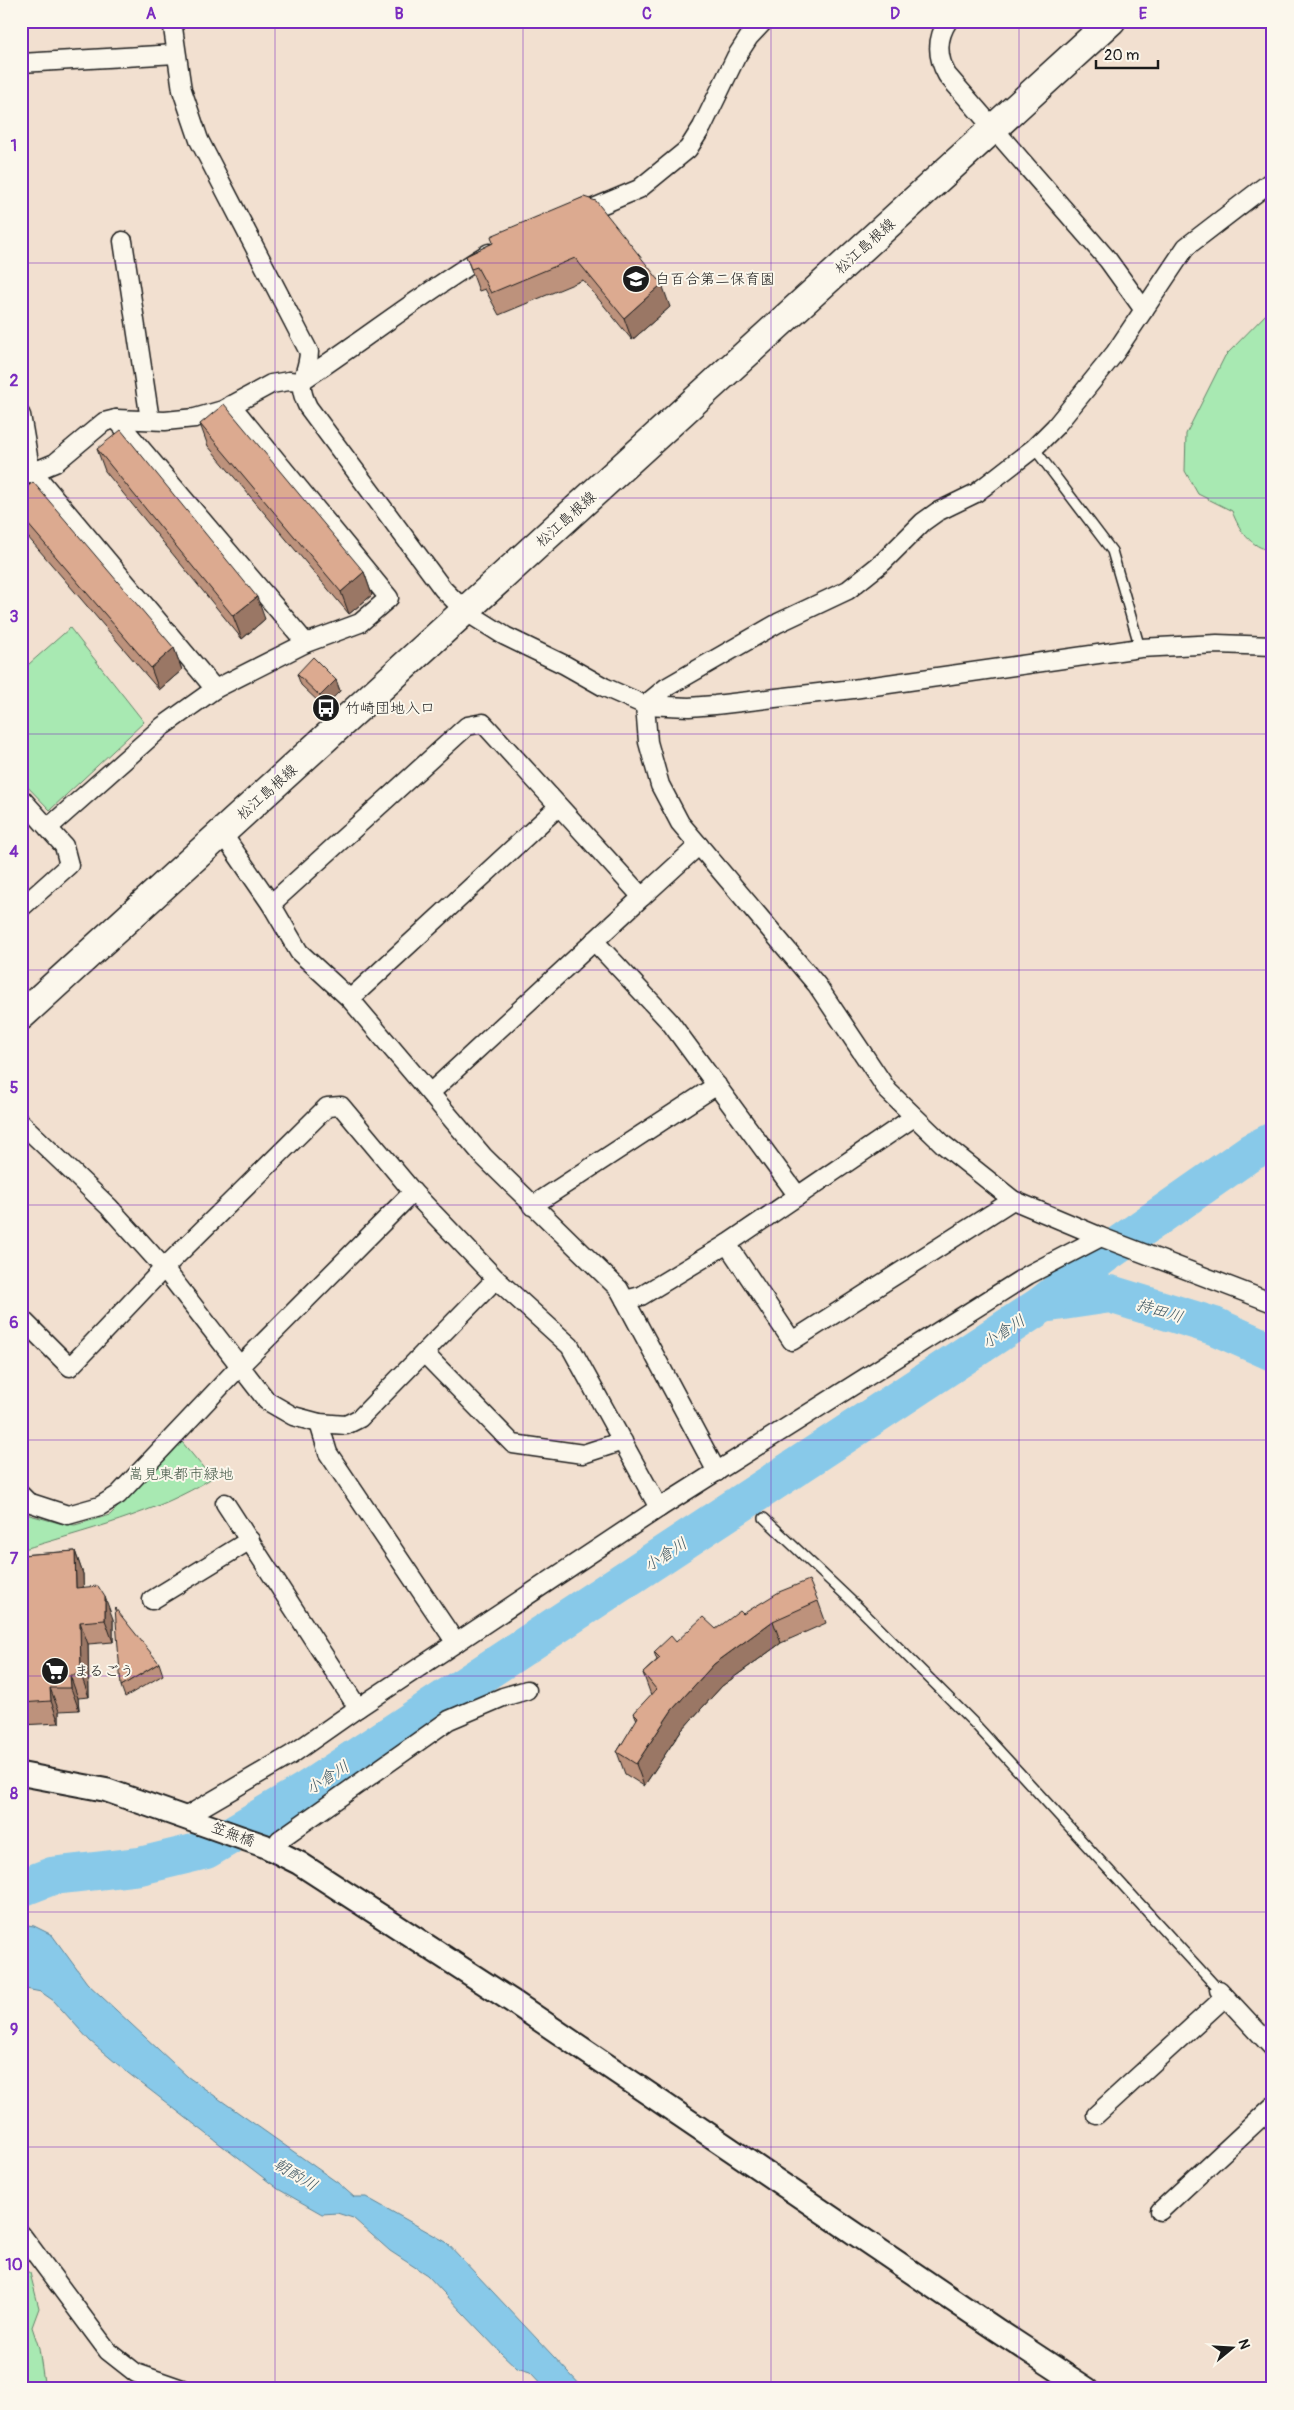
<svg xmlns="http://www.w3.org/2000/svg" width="1294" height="2410" viewBox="0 0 1294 2410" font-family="Pangolin,'Klee One',sans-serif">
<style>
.green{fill:#a8e9b2;stroke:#628267}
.water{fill:#88c9e9;stroke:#5d8497}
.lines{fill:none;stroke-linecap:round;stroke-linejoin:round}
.river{stroke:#88c9e9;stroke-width:38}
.service-casing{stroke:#1c1c1c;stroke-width:12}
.minor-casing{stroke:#1c1c1c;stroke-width:21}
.tertiary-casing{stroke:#1c1c1c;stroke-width:26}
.primary-casing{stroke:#1c1c1c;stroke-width:31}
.service{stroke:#fbf7ec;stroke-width:9}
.minor{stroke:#fbf7ec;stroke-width:18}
.tertiary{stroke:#fbf7ec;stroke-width:22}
.primary{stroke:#fbf7ec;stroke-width:28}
.wall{fill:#bd927c;stroke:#1c1c1c}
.shaded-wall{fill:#9a7765;stroke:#1c1c1c}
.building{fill:#dcaa90;stroke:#1c1c1c}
.grid{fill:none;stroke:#7b2cbf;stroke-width:1;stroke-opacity:0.55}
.labels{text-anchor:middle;stroke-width:4;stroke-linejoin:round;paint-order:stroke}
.street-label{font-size:15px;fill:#1c1c1c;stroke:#fbf7ec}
.poi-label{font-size:15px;fill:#1c1c1c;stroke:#fbf7ec;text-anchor:start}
.park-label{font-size:15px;fill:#465a49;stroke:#fbf7ec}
.water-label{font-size:16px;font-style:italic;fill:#425964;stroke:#fbf7ec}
.neatline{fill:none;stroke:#7b2cbf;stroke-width:2}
.grid-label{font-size:16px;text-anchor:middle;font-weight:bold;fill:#7b2cbf}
</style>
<rect width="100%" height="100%" fill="#f2e0d0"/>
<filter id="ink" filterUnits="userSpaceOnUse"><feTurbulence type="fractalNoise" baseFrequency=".02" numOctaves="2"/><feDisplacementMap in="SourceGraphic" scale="10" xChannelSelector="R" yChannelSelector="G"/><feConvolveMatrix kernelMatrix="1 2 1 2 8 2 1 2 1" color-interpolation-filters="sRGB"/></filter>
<g filter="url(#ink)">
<!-- green -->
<g class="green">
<path d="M1273,307V550L1272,551C1250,547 1239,530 1232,511L1198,494L1185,471L1186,434L1225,356Z"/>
<polygon points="70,628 144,722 50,810 21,780 21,671"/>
<path d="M182,1442L212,1478C158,1513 83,1531 21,1550V1510L26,1514L59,1523L75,1525L110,1515Z"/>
<polygon points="21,2268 30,2273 39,2308 32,2327 39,2348 45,2389 21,2389"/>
</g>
<!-- water -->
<g class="water">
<path d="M74,1869L106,1874C83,1878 51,1878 35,1896L21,1898V1883L37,1876Z"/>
<polygon points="21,1924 34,1926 52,1935 87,1983 188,2077 338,2183 354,2197 366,2197 446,2242 584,2389 546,2389 530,2372 517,2368 501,2353 427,2275 390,2251 353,2218 337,2213 322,2214 278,2189 128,2073 90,2041 54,2001 41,1992 26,1989 21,1985"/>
</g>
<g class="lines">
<!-- river -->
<g class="river">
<polyline points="1043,1304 1110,1294 1214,1326 1273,1352"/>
<polyline points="21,1888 52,1876 140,1866 206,1850 305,1791 1043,1304 1101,1257 1251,1152 1273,1141"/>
</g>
<!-- service casing -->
<g class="service-casing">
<g id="service">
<polyline points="1034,448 1112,551 1140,648"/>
<polyline points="764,1518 859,1608 973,1722 1219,1990"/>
</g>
</g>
<!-- minor casing -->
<g class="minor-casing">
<g id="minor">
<path d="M172,21L182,90L199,140L309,352C308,378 294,379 308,407L443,589L465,611L505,636L565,665L604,687L645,705L689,707L715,705L853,689L1140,648L1217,644L1273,646"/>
<path d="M948,21C936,39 937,57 947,75L1108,260L1144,310"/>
<polyline points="21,63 176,54"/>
<polyline points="577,215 639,189 688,149 702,127 736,57 749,37 764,21"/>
<polyline points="123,241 150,420"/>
<polyline points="21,415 29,462 34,473 215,689"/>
<polyline points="116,419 306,643"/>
<path d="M21,477L55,463L104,422L116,419L165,421L195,418L223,410L271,384L289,381L300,382C364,340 424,292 489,253"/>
<polyline points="645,705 648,742 660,785 680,823 817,985 888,1091 944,1145 1013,1200 1101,1237 1273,1303"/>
<polyline points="645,705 667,687 778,623 848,590 883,562 923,522 937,512 976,493 1034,448 1055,427 1115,353 1186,247 1273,180"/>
<polyline points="21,798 64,846 69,865 21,908"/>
<polyline points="48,828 163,726 215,689 306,643 360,623 389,598 231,405"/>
<polyline points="222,833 271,904 299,952 350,999 484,1157 619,1289 625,1300"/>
<polyline points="271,904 467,726 483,723 642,897 699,845"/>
<polyline points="594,941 670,1022 798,1196"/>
<polyline points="350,999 558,807"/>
<polyline points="430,1093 642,897"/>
<polyline points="914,1117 727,1244 792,1341 1013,1200"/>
<polyline points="21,1123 109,1207 164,1268 267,1401 293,1416 319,1423 346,1425 360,1418 496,1279"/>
<polyline points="532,1206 717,1085"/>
<polyline points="21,1318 70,1367 164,1268 327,1107 341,1106 413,1192 496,1279 570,1346 659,1508"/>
<polyline points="424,1353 513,1444 583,1454 623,1441"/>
<polyline points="319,1423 328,1453 456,1643"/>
<polyline points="717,1472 625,1300 641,1296 727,1244"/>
<polyline points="21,1495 28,1502 68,1515 100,1506 118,1495 239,1367 413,1192"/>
<polyline points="225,1503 358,1708"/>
<polyline points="152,1600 250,1540"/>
<polyline points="185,1817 291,1755 358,1708 659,1508 1028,1275 1101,1237"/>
<polyline points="279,1840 449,1720 503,1697 527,1690"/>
<polyline points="1219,1990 1273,2048"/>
<polyline points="1096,2115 1225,1997"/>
<polyline points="1160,2211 1273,2106"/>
<polyline points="21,2234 108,2351 136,2373 182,2389"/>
</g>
</g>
<!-- tertiary casing -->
<g class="tertiary-casing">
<polyline id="tertiary" points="21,1774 106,1790 265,1846 299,1863 512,2001 997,2330 1087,2389"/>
</g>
<!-- primary casing -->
<g class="primary-casing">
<polyline id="primary" points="21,1016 1111,21"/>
</g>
<!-- service -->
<use href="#service" class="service"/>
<!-- minor -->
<use href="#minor" class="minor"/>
<!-- tertiary -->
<use href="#tertiary" class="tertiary"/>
<!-- primary -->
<use href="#primary" class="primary"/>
</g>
<!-- wall -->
<g class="wall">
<polygon points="584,197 670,307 632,340 583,280 499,315 485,289 479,291 466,256 493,243"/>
<polygon points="200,424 364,572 372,595 349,614 208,446"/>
<polygon points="97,449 265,619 242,639 105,471"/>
<polygon points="21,492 174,648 182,670 159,690 21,529"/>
<polygon points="297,674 336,680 340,691 324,707 301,685"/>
<polygon points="75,1551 83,1574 83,1587 113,1619 113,1642 88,1644 89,1697 78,1698 79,1710 59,1711 59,1723 21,1725 21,1555"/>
<polygon points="818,1601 826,1623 781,1643 722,1686 680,1732 644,1786 625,1774 617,1752 637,1720 634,1713 651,1695 643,1673 657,1660 654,1652 676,1642 716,1629 743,1614"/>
<polygon points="159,1663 163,1675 125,1697 121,1686"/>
</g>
<!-- shaded-wall -->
<g class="shaded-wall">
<polygon points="662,284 670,307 632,340 624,318"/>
<polygon points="364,572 372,595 349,614 341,592"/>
<polygon points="257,597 265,619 242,639 233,616"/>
<polygon points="174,648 182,670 159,690 151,668"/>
<polygon points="336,680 340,691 324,707 320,696"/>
<polygon points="75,1551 83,1574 84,1610 76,1588"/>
<polygon points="105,1597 113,1619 113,1642 105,1620"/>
<polygon points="773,1621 781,1643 722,1686 680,1732 644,1786 636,1764 672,1710 714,1664"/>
<polygon points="80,1622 88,1644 89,1697 81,1675"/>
<polygon points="70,1675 78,1698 79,1710 71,1688"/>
<polygon points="50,1688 59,1711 59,1723 51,1701"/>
</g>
<!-- building -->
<g class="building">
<polygon points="584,197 596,201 662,284 624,318 575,258 491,293 477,267 471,269 466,256 493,243 491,236"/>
<polygon points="224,404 364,572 341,592 200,424"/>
<polygon points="121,430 257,597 233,616 97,449"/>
<polygon points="33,482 174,648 151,668 21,516 21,492"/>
<polygon points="313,657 336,680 320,696 297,674"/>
<polygon points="75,1551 76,1588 98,1586 105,1597 105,1620 80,1622 81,1675 70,1675 71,1688 50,1688 51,1701 21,1703 21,1555"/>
<polygon points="809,1580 818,1601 773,1621 714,1664 672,1710 636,1764 617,1752 638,1717 634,1713 656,1689 643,1673 660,1658 654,1652 671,1636 676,1642 703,1617 716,1629 740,1611 743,1614 779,1592"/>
<polygon points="115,1608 159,1663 121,1686"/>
</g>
</g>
<!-- grid -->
<path class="grid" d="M275,21V2389M523,21V2389M771,21V2389M1019,21V2389M21,263H1273M21,498H1273M21,734H1273M21,970H1273M21,1205H1273M21,1440H1273M21,1676H1273M21,1912H1273M21,2147H1273"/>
<!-- icons -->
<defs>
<g id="school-disc" transform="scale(1.4375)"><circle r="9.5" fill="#1c1c1c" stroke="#fbf7ec"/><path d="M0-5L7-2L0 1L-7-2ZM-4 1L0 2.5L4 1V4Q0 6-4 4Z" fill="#fff"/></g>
<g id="bus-disc" transform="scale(1.4375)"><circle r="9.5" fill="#1c1c1c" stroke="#fbf7ec"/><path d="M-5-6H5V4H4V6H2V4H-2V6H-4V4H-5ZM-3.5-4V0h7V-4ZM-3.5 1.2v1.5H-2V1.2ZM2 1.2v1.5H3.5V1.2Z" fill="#fff"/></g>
<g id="supermarket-disc" transform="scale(1.4375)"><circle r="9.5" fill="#1c1c1c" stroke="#fbf7ec"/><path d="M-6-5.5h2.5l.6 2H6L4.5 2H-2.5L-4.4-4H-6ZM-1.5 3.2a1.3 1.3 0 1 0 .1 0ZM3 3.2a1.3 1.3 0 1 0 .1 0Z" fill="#fff"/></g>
</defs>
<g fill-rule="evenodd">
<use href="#school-disc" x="636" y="279"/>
<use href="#bus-disc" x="326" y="708"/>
<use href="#supermarket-disc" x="55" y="1671"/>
</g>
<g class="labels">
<!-- street labels -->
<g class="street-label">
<text transform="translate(865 246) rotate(-42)" y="5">松江島根線</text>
<text transform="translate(566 519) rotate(-42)" y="5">松江島根線</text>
<text transform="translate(267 792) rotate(-42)" y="5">松江島根線</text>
<text transform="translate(233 1834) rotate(20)" y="5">笠無橋</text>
</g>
<!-- poi labels -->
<g class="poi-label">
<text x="655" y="284">白百合第二保育園</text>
<text x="345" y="713">竹崎団地入口</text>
<text x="74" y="1676">まるごう</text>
</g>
<!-- park labels -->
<g class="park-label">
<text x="181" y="1479">嵩見東都市緑地</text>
</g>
<!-- water labels -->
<g class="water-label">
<text transform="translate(1160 1310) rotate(17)" y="6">持田川</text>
<text transform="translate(1003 1331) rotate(-33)" y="6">小倉川</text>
<text transform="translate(665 1554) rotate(-33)" y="6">小倉川</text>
<text transform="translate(327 1777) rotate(-33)" y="6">小倉川</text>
<text transform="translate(296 2174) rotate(31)" y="6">朝酌川</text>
</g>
</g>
<!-- margin -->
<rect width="1294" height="2410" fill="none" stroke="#fbf7ec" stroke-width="55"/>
<!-- north arrow -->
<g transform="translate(1232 2348) rotate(72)" stroke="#fbf7ec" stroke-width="4" paint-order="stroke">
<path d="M0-4L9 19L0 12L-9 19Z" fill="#1c1c1c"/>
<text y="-8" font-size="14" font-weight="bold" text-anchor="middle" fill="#1c1c1c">N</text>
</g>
<!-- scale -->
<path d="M1096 60v8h62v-8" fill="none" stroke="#1c1c1c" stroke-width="2.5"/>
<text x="1104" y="60" font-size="15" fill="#1c1c1c" stroke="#fbf7ec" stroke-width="4" paint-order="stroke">20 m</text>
<rect x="28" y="28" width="1238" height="2354" class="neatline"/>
<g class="grid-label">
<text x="151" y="19">A</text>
<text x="399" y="19">B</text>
<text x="647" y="19">C</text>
<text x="895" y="19">D</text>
<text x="1143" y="19">E</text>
<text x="14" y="151">1</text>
<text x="14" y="386">2</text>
<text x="14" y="622">3</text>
<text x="14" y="857">4</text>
<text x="14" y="1093">5</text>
<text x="14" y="1328">6</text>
<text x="14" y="1564">7</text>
<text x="14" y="1799">8</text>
<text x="14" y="2035">9</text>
<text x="14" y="2270">10</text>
</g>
</svg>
